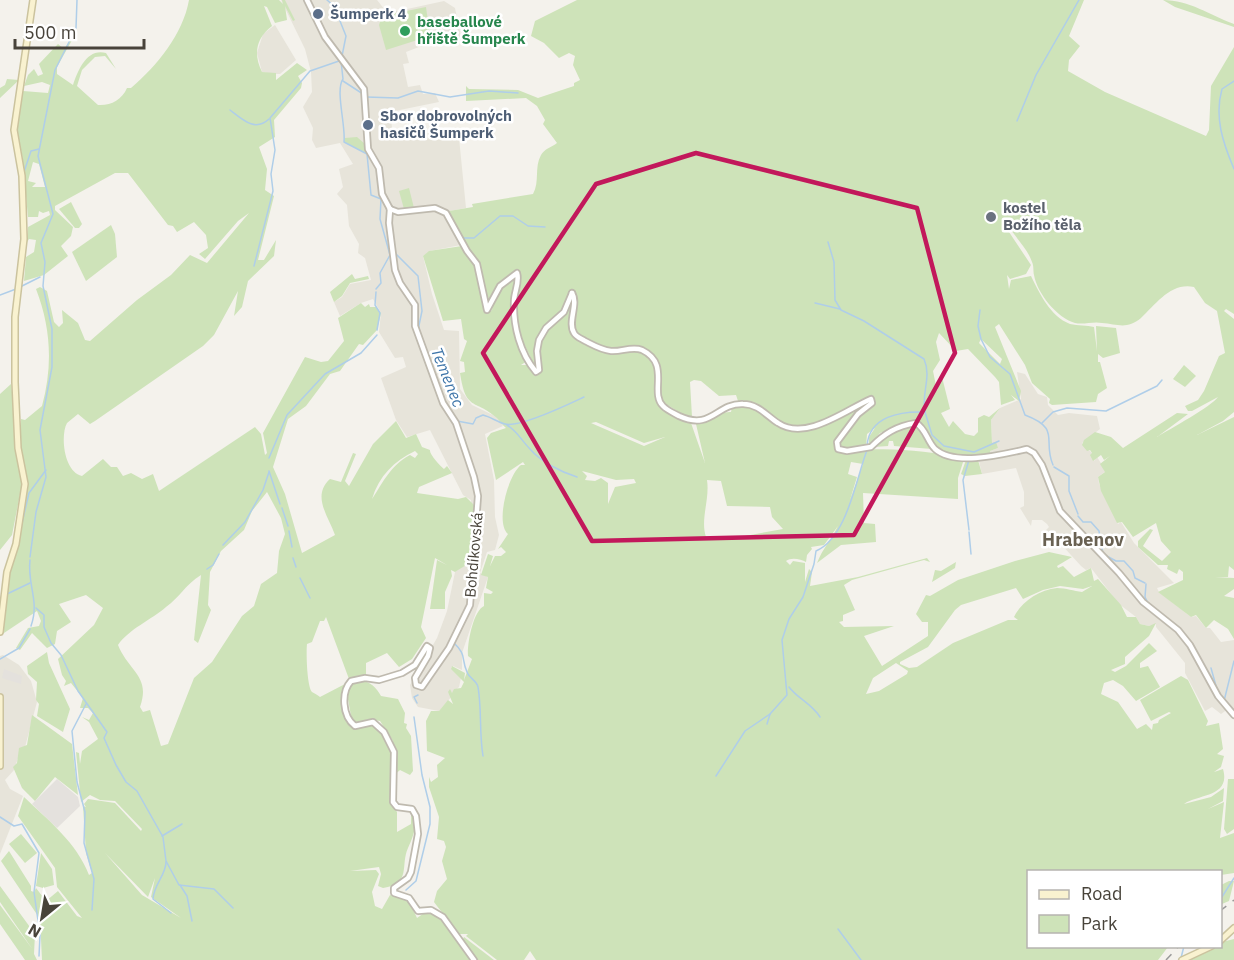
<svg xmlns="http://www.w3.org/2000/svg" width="1234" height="960" viewBox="0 0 1234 960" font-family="'IBM Plex Sans',sans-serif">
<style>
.residential{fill:#e7e4da}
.industrial{fill:#e4e1dd}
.green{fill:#cee3b9;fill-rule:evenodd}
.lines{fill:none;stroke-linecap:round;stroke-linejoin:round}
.stream{stroke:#afcee9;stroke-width:1.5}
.tertiary-casing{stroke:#bfbaaf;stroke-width:8}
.secondary-casing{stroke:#cbc39e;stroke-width:8}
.tertiary{stroke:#fff;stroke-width:4.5}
.secondary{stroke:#f9f2d0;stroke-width:5}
.rail{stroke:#999;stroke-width:1.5;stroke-dasharray:8 8;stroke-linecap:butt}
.marked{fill:none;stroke:#c2185b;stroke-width:4.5;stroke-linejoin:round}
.service-dot{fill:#5c6f8a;stroke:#fff;stroke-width:2}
.leisure-dot{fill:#2e9e5b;stroke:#fff;stroke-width:2}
.worship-dot{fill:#6b7280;stroke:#fff;stroke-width:2}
.labels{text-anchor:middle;stroke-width:5;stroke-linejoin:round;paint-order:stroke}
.service-label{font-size:15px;font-weight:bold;fill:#4e5e75;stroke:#fff;text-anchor:start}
.leisure-label{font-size:15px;font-weight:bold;fill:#27864d;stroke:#fff;text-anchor:start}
.worship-label{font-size:15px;font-weight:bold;fill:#5b616d;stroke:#fff;text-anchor:start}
.street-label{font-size:15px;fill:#48433a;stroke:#fff}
.water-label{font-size:16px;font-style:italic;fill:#3e75a9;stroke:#fff}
.quarter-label{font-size:18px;font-weight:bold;fill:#696152;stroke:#fff}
</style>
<rect width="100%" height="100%" fill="#f4f2ec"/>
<!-- residential -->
<g class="residential">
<polygon points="281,0 377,0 385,10 398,11 444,1 455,8 460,32 459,44 419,47 406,52 409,63 403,64 408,87 420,85 423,94 435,93 439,102 390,112 393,135 397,138 458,128 466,208 444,212 461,245 430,251 423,256 432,294 444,330 459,331 460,389 472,405 497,417 503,426 485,434 494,480 495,517 499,535 495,550 487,552 480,573 488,577 462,653 462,670 453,666 451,668 461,678 459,687 453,693 448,692 452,696 439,711 418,707 412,698 410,685 437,638 447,611 455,572 471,561 471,500 463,495 430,430 407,437 396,420 381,378 406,367 403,357 395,358 379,332 381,313 373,299 361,303 340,316 334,302 342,297 350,284 371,280 365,258 358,253 359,244 349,226 347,205 337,194 343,187 339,169 353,164 340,143 316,148 312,140 313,128 303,107 312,92 311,72 305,49"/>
<polygon points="275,25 296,60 280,74 273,74 262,72 257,53 263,34"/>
<polygon points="1017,372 1025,374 1038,394 1047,397 1048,405 1058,415 1069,413 1097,416 1100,429 1082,443 1092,453 1094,461 1097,457 1106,471 1098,477 1099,484 1118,524 1121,522 1134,543 1174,583 1157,588 1159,592 1191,617 1196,616 1206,628 1210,628 1221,642 1234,640 1234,717 1228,709 1221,714 1212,707 1205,711 1185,673 1185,663 1156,627 1156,624 1149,626 1140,624 1136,617 1119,604 1091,568 1086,570 1081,566 1060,543 1047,533 1043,533 1049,527 1047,524 1042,520 1032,520 1031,526 1020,508 1024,506 1024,492 1016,468 982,474 978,457 991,455 990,451 998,448 992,443 991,420 1000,408 1021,399"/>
<polygon points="3,655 19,665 31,681 37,702 25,747 19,755 14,770 5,780 10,789 23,796 0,854 0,656"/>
</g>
<!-- industrial -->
<g class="industrial">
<polygon points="4,669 22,676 21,684 2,678"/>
<polygon points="57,779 78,797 80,806 57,828 32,804"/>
</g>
<!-- green -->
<g class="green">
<path d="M189,0H279L283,4L282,0H285L295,20L293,21L285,6L287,20L275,23L267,7L264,6L272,26C256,38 253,54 262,72L276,73V80L297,63L307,70L298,76L302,83L301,88L274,120L275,137L259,147L267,169L265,190L274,196L258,260H264L276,240L274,256L248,281L242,307L234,316L238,291L214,335L203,346L95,421L90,424L78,414L67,423C60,436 64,472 82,476L103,459L111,467H117L123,476L131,473L142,479L153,474L159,491L255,427L261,434L265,455L267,453L263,433L305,357L321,362L328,361L344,341L338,318L361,303L365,307L369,304L370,307H376L381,313L377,330L363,345L359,344L340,371L330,374L306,406L288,419L273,467L285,494L302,553L335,535C329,517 311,496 330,479L341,482L353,453L356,454L345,481L349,486L373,444L396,421L406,438L416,434L422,447L430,450C429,454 440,466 444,469L447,466L452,473L419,487L417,493L458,499L466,497L474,505L471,562L455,572L451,570L452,576L445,592V609H430L437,560L447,565L435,558L421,627L426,638L412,659L399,667L387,653L366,663V675L349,679L326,617L324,621H320L312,642L307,644C306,653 307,686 312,692C315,694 318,695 320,697L345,684C342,699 341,719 355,728L372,724L389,743L393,741L380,721L368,719L358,724L352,721L347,694L351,684C365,676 375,685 381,696L398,699L405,713L404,723L407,724L406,728L411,736L413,771L410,775L400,770L392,777L391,803L397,812V832L411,824V813C419,823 413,837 408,848C400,865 412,884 383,888L378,886L381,874L379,867L350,871L376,870L379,874L372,892L375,906L382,909L390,895L408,899L417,918L427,911L441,917L472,960H42L40,919L1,861L9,851L31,886V891L34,892L36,888L46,901L58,891L77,916L82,918L57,887L55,868L18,816L24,797C48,820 77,843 89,875L92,873L86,853L83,806L86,807L84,804L88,799L115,803L141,831L142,829L115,801L100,800L90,795L81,802L76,752L79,753L80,764L82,751L98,739L89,722L82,717L89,720L93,713L88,708H80L83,698L71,683L64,686L66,681L62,675L58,659L94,625L103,608L86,595L59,604L71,622L57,631L55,644L47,648L32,633L20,650L16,648L28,628L39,626L41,621L37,611L1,635L7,575L26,493L20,441L21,419L25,420L42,406C53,365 51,328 36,289L40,287L47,291L54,322L59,327L63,323L62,310L78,323L85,340L90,341L137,300L171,275L190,255L207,263L249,213L238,221L205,259L199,254L208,248L206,235L194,222L177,232L173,226L168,225L128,173H115L55,206V210L73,227L71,236L61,246L68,256L44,275L24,281L26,257L34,252L36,240L29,239L27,242L28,227L50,215L49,211L43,213L39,211L38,217H28L22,154L16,130L23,91L48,93L50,85L42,82L24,86L28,75L34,69L38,76L43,74L39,64L58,44L64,49L76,33L57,67V74L73,85C78,70 87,48 106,53L116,69L105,56L95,57L82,70L77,86L98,105C110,106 122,100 127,88H131C157,66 183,34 189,0ZM33,162L39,164L45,187H32L36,183L28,181ZM415,451L418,454L415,458L410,455C390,466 384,481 372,499C379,476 394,461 415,451ZM267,492L281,518L285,534L279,551L277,573L261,584L254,606L242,616L212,662L194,678L168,744L161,746L150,710L143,712L140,707C151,676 129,672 118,645C129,629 151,620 166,607C180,597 184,586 201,575L194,640L198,643L211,610L208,605L210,572L221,551L244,530L252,511ZM105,853L148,897L155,878L151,897L181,918L142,895Z"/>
<path d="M577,0H1084L1069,36L1080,46L1069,60L1068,71L1105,92L1206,136L1209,130L1211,86L1234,47V314L1226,309L1224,311L1234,319V412L1223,421L1197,435L1234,417V570L1229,566L1228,577H1215L1234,578V589L1224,596L1234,598V639L1228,629L1214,620L1206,628L1196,615L1191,617L1158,592L1183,580V572L1179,569L1177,574L1167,569L1168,565H1158L1138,547V541L1150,529L1153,530L1143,546L1162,561L1171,552L1161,541L1156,523L1133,537L1122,522L1117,523L1101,491L1098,477L1105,472L1100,464L1110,456L1104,460L1101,455L1093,461L1090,455L1092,453L1090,450L1087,451L1082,445L1084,440L1095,432L1111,437L1123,448L1177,413L1188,414L1157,437C1170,429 1212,406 1218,397L1192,411H1188L1185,406L1198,400L1204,391L1219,356L1225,353L1217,311L1205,303L1194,287C1171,282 1156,304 1141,318C1127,330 1117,324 1102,323C1093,321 1084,325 1075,323C1057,318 1037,293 1034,275C1033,271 1034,266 1032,262C1027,247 1014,237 1007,223L1009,232L1031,265L1026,274L1010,279L1007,275L1009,289L1011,280L1031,276C1040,294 1050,316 1070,324C1078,326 1087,325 1094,327L1097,351L1096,326L1116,328L1120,353L1103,358L1098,354V362H1100L1107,388L1098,394L1096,402L1052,405L1049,403L1050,399L1032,383L1025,365L999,324L995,327L1021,391L1019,401L1011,395L1015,400L1001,405L999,382L995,377L968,349L956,351L939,333L936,342L940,360L933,371L937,391L940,376L942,377L950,409L941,413L949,427L953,421L965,434L974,436L978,432V418L984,415L989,417L1000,408L991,420L992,443L996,442L998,448L990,451L991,456C974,456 948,459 934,446C926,439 922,425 912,421L880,433L869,446V437L875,428L867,434L866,447L847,449L849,451C889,447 925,450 964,459L958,478V499L863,493L864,523L875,524L876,542L841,545L817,563C823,548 831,540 838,526L824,545L811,547L812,549L807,555L806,562C801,559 791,557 786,561L790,565L793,561L805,563V582L809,569L812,572L810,586L858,577L927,558L930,562L924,560L852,580L844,585L855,610L843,615V621L839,622L844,627L894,626L864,636L882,666L928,636V622H922L916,614L926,595L930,596L958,580L1015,561L1049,552L1072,557L1057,566L1058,568L1063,566L1074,577L1091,568L1094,581L1098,579L1121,605L1127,617H1136L1140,624L1149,626L1156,623L1149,636L1125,657V664L1111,670L1115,672L1126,666L1149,643L1157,651L1140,663V668L1148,666L1160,687L1136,701L1123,686L1113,680L1104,683L1101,694L1118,702L1137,729L1146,724L1152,730L1153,724L1158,723L1159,720L1171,713L1169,712L1151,721L1140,700L1181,676L1188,680L1208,721L1206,726L1219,723L1223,749L1217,754L1224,756L1221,767L1214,772L1223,769C1231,797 1199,794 1184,804L1211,797L1224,788L1223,801L1208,809L1224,802L1220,838L1234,833V873L1221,875L1220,872H1028V946L1168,947L1158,960H536L530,951L524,960H497L466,936L468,934H459L437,906L434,902L437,891L447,879L442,861L446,847L444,841L437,839L439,817L429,787V777L431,782L438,777L437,765L445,758L427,751L426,721L431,711H439L448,700L453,704L448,692L450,689L452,693L454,689L461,688L464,682L451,669L452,666L465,673L464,680L472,659L468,656C467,644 473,611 484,606V593L491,594L493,592L486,588L488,577L481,575L488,554L493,556L490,566L495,556H501L506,552L501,547L498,549L508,534C495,523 508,475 521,465H525L523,462L496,480L487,438L491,433L506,428C502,425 500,421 497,418C474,398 466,412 460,373L465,372L464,362L460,361L467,341L464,339L461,319L443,321L423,256L429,251L462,246L476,266L484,311L487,313L492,310L495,290L488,306L479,264L469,251L449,211L473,207L472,204L533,194C540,182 534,167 541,155C544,149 552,147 557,143L543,124L545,120L537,106L526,98L466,101V86L469,89L518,90L538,98L574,86V83L580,80L573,65L575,56L569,53L559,58L544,43L531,36L535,21ZM512,294L516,298L520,336L532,360L527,365H521L527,361L518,346ZM981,339L1002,359L1000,364L979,343ZM694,380L701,381L719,396L736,395L738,401L756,404L765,411L745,405L732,407L731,412C719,411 709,422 696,424L705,463L691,423L660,405L664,403L684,415L692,417L690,382ZM596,422L644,443L665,437L644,446L591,423ZM851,462L863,464L850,500L857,477L848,474ZM582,471L616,480L634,479L636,483L615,487L608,504V483L601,478L595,481L585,480L587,476ZM707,480L721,481L727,506L770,507L772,517L783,529L734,538L706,537C700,519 710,500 707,480ZM1060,586L1083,589L1092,586L1082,592C1074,591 1066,588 1057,588C1039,590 1021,602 1014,617L1018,620H1008L953,643L917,667L909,668L900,664V662L928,647L955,610L961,605L1016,588L1023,599L1043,590ZM896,663L908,671L907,674L879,691L866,694L873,678Z"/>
<path d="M1163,0C1189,0 1210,15 1234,24V27L1175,7Z"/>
<polygon points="426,7 430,36 386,50 379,25 382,16"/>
<polygon points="7,79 19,80 0,98 0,88 5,85"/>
<polygon points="357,137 365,144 367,154 344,142 345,138"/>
<polygon points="409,188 414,208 404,209 399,191"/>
<polygon points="71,202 82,224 79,228 75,228 59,209"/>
<polygon points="111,225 115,234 117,257 86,281 72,252"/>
<polygon points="352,274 355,279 368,276 369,279 350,283 342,296 334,302 330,292"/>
<polygon points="1184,365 1196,376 1185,387 1173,379"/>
<polygon points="11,384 15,416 15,450 22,484 12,535 0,550 0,394"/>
<polygon points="915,424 920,429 932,449 894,446 893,441 889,441 888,446 874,447 876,442 902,427"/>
<polygon points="966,460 978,460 982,474 965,476 961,474"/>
<polygon points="956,562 955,568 932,582 935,570 941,571"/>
<polygon points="47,652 49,663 70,709 63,732 37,716 39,704 36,700 37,682 28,674 27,666"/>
<polygon points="32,715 72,744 78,795 55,777 35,801 22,788 13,767 17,763 19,748 27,745"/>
<polygon points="1228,779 1234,779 1234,829 1227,834 1224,829"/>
<polygon points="21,834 37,853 25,863 9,844"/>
<polygon points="41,853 52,869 54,885 43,888 36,886"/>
<polygon points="1229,881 1234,881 1229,901 1222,904 1221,908 1221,885"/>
<polygon points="0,886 35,934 34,954 37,960 25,960 0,924 0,905 33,950 0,902"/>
<polygon points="464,937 494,960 475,960 462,941"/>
<polygon points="1234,939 1234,960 1190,960 1220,946 1222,942"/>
</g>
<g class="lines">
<!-- stream -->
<g class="stream">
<polyline points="327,0 334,6 346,36 342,56"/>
<path d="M341,61L343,79C335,90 346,126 344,142L367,154L371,195L381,199L380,219L390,255L380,273L381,283L376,289"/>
<polyline points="343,81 363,94"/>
<path d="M1234,81L1222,89C1214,117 1223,143 1234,169"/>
<polyline points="366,97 398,98 418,91 450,97 489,91 518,93"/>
<path d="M230,110C243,120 255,132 269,119"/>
<polyline points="1017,121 1036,75 1079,0"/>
<polyline points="24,172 31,151 39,149"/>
<polyline points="447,212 455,226"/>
<polyline points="459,232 463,238 474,238 500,216 513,216 528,226 545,227"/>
<path d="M828,242L834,262L835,300L841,310L864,321L924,359C932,377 921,393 925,412"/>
<polyline points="395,253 418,276 422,311 418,330"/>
<polyline points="254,266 273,191 271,174 275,150 270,118 310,71 339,61"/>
<polyline points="20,287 40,277"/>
<polyline points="376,292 375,305 380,313 377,330"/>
<polyline points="0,295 16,289"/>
<polyline points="815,303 840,309"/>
<path d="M980,310L978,326L981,339L990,357L1010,374L1025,415C1062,429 1042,440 1053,465"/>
<polyline points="435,373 442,394"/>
<path d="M457,421L473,424L476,418L483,415C491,417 497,422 505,424C520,428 569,404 584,397"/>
<polyline points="1042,423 1053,412 1067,408 1106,411 1157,386 1162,380"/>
<path d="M507,425C518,432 521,440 530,449C541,462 561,472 577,477"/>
<path d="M867,446C869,416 901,411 925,412L932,435L944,446L974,452L999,441"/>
<polyline points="269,458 287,415 325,374 361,353 377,335"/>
<polyline points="1054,467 1069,476 1069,491 1078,514"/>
<polyline points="269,471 280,504"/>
<polyline points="480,506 480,520"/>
<polyline points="282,508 288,526"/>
<polyline points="1078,516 1083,522 1091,522 1099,531 1103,554 1116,561 1124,561 1133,571 1135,578 1145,583"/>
<polyline points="969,530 963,480 969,460"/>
<polyline points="289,531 292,547"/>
<polyline points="969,532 971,554"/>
<polyline points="223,545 245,522 263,490 269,472"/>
<polyline points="30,557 36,512 46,477 40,430 52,367 52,329 43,286 45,262 41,243 53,214 38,156 55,70 76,28 77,0"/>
<polyline points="293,558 296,567"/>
<path d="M30,560C27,585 40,601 31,626"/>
<polyline points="13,562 29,493 46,470"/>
<polyline points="207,569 213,565 219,554"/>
<polyline points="300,578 310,598"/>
<polyline points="474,579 478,534"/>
<polyline points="1146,584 1145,597 1148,603"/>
<polyline points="7,594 30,583"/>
<polyline points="472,603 473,593"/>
<polyline points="36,608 44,615 44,627 51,643 61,655 78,691 107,732 104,738 116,765 126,782 137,791 163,837 166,861 179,885 214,889 233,908"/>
<path d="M454,643C467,655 461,659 467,672C469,678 477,681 478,687C482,710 479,732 483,756"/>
<polyline points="0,659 19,648 30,629"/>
<polyline points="1211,668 1218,693"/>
<path d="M789,687C798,699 811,703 820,717"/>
<polyline points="1224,701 1234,661"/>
<polyline points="417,703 414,697 418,695"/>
<polyline points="86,704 72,731 77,782 85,812 84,843 94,879 92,910"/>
<polyline points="767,724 770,714"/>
<path d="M716,776L745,731L770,714L787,695L782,640L789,619L803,597L814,564L816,551C847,538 856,479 867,450"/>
<polyline points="0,817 14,826 22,824 39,853 34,892 40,935 39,956"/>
<polyline points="162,836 182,824"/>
<path d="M166,862C166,875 154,884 153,899L171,913"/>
<polyline points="180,885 187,896 192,921"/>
<polyline points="406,890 416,881 430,824 430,807 422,775 414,717"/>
<polyline points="1220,900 1234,878"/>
<polyline points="838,929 861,960"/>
<polyline points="1181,958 1184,946"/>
</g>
<!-- tertiary casing -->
<g class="tertiary-casing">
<g id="tertiary">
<polyline points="307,0 325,37 364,89 368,149 379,168 382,194 390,209"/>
<path d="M390,209L389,223L395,270L400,283L415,305V326L443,403L456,423L474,477L478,496L470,605L449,648L422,687L416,685L415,678L428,656L430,648L427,646L415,665L402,673L379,680L365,678L351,681C341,692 342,716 355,726L373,722L384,732L394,752L393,802L397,807L412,809L416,816L418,834L411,872L408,878L394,888V893L409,898L418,911L431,910L443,917L474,960"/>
<path d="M390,209L398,212L435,208L446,213L467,251L477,264L487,310L500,286L517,273C520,282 514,292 514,301C513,326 520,353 536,372L539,370L537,351L539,340L546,328L564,312L572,293"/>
<path d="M572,293C579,304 567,322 574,333C576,337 582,339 585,341C593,345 601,350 611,351C621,352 632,346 642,350C671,364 649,392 663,406C668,411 674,413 679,416C712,431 716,403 743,404C758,404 767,416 778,423C806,442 847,409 871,399L872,403L858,414L837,442L838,449L847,451L871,447C884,434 896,426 916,423C926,429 927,441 935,449C955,467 1004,454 1027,449L1034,453L1042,465L1060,511L1119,573L1143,602L1178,630L1190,645L1218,696L1234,715"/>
</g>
</g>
<!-- secondary casing -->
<g class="secondary-casing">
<g id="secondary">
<polyline points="0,632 7,572 16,544 25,484 18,448 15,382 15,317 24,239 22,176 14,130 33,0"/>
<polyline points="0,697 0,766"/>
<polyline points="1220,941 1234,928"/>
<polyline points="1182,960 1212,946"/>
</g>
</g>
<!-- tertiary -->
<use href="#tertiary" class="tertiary"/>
<!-- secondary -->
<use href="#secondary" class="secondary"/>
<!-- rail -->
<g class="rail">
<polyline points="1220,911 1234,900"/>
<polyline points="1166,960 1179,946"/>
</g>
</g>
<!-- marked area -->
<path class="marked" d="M696,153L917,208L955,353L854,535L592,541L483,353L596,184Z"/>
<!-- markers -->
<g class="service-dot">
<circle cx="318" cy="14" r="6"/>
<circle cx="368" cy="125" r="6"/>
</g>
<circle class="leisure-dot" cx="405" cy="31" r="6"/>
<circle class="worship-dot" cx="991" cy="217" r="6"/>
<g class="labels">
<!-- service labels -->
<g class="service-label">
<text x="330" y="19">Šumperk 4</text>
<text x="380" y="121">Sbor dobrovolných<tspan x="380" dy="17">hasičů Šumperk</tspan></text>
</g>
<!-- leisure labels -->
<g class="leisure-label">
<text x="417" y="27">baseballové<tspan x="417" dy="17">hřiště Šumperk</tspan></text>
</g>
<!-- worship labels -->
<g class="worship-label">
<text x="1003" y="213">kostel<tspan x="1003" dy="17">Božího těla</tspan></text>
</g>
<!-- street labels -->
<g class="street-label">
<text transform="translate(474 555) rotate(-85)" y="5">Bohdíkovská</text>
</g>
<!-- water labels -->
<g class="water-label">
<text transform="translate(448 377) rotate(68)" y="6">Temenec</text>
</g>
<!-- quarter labels -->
<g class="quarter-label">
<text x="1083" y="546">Hrabenov</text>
</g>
</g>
<!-- legend -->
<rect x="1027" y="870" width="195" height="78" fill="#ffffff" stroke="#b6b4b0" stroke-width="1.5"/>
<rect x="1039" y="890" width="30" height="9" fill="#f9f2d0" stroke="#b6b4b0" stroke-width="1.5"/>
<text x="1081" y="900" font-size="18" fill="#48433a">Road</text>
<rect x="1039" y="915" width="30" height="18" fill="#cee3b9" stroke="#b6b4b0" stroke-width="1.5"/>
<text x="1081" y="930" font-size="18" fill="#48433a">Park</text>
<!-- north arrow -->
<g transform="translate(42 918) rotate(210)" stroke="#ffffff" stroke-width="4.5" paint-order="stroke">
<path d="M0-4.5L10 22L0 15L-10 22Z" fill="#48433a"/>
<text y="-9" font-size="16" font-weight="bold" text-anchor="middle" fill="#48433a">N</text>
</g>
<!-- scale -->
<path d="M15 39v9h129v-9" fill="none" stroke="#48433a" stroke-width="3"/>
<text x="24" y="39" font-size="18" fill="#48433a" stroke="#ffffff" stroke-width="4.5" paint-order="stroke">500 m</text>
</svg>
